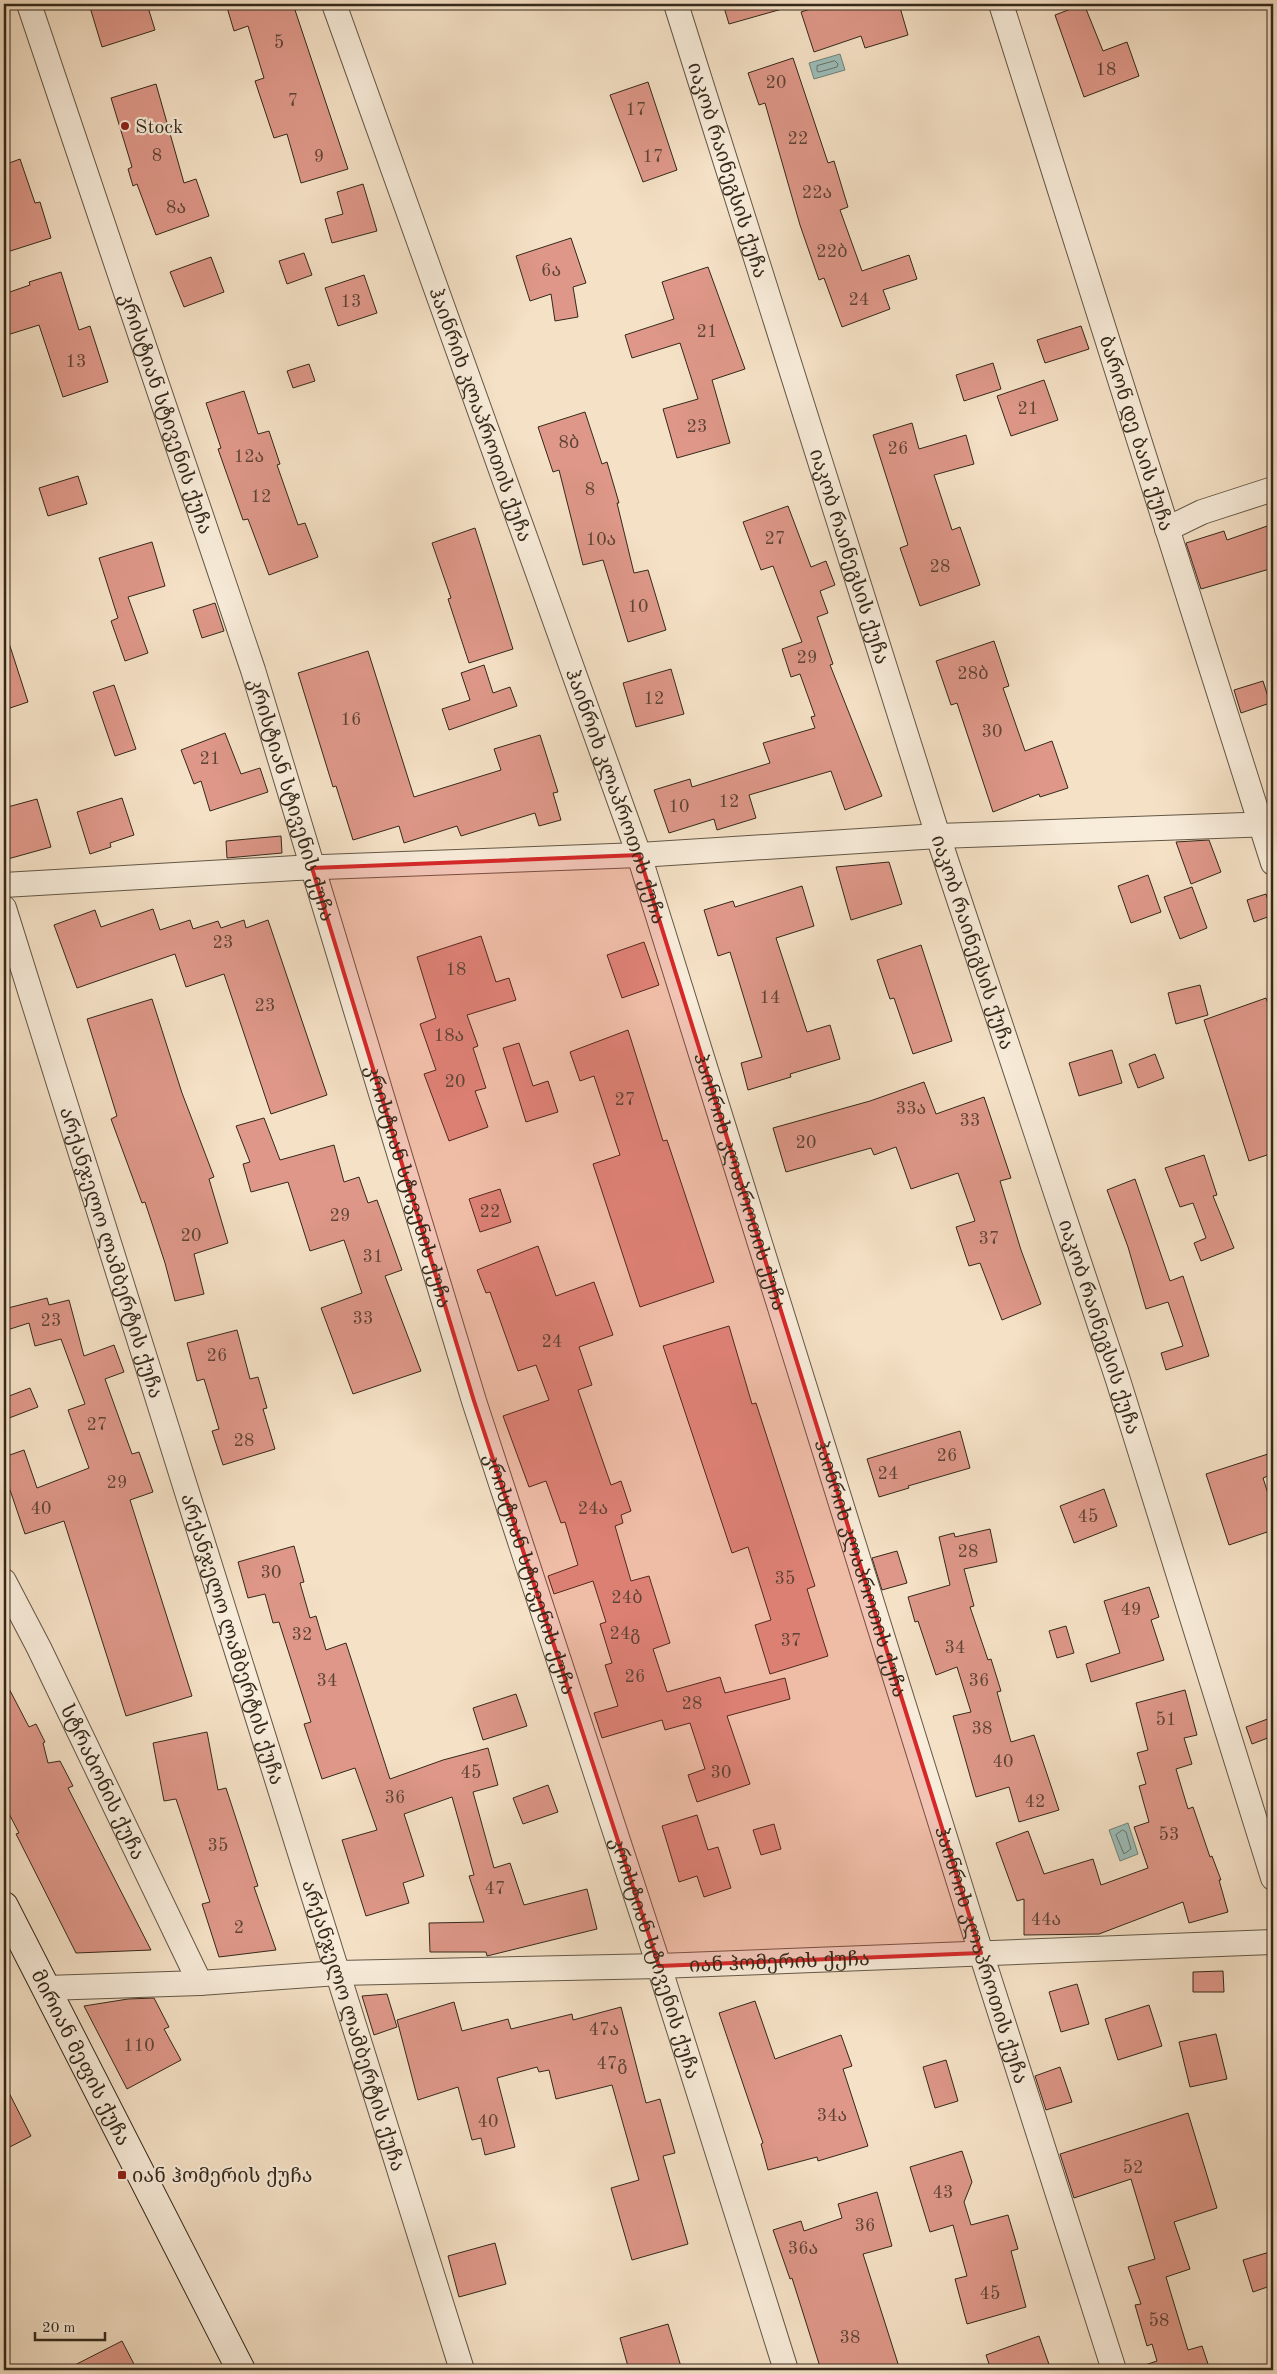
<svg xmlns="http://www.w3.org/2000/svg" width="1277" height="2374" viewBox="0 0 1277 2374" font-family="'Old Standard TT','Noto Serif Georgian',serif">
<style>
.water{fill:#9cbdb8;stroke:#728279}
.lines{fill:none;stroke-linecap:round;stroke-linejoin:round}
.shore{stroke:#68736a;stroke-width:1}
.building{fill:#de9788;stroke:#34291b}
.street-casing{stroke:#645746;stroke-width:26}
.secondary-casing{stroke:#34291b;stroke-width:30}
.street{stroke:#f8ecda;stroke-width:24}
.secondary{stroke:#f8ecda;stroke-width:28}
.marked{fill:#d62828;fill-opacity:0.2;stroke:#d62828;stroke-width:4;stroke-linejoin:round}
.poi-dot{fill:#8f2418;stroke:#f8ecda;stroke-width:2}
.labels{text-anchor:middle;stroke-width:4.5;stroke-linejoin:round;paint-order:stroke}
.number-label{font-size:18px;fill:#5e4436}
.poi-label{font-size:20px;fill:#34291b;stroke:#f8ecda;text-anchor:start}
.street-label{font-size:20px;fill:#34291b;stroke:#f8ecda}
</style>
<rect width="100%" height="100%" fill="#f5e1c6"/>
<filter id="stains"><feTurbulence type="fractalNoise" baseFrequency=".004" numOctaves="4"/><feColorMatrix values="0 0 0 0 .2 0 0 0 0 .09 0 0 0 0 .02 0 0 0 .5 -.17"/></filter>
<radialGradient id="worn" r=".72"><stop offset=".6" stop-color="#630" stop-opacity="0"/><stop offset="1" stop-color="#630" stop-opacity=".3"/></radialGradient>
<!-- water -->
<g class="water">
<polygon points="840,54 845,70 814,79 809,63"/>
<polygon points="1128,1823 1138,1854 1120,1861 1109,1830"/>
</g>
<g class="lines">
<!-- shore -->
<g class="shore">
<polygon points="835,61 838,64 837,67 819,72 817,71 817,66"/>
<polygon points="1123,1830 1126,1832 1131,1849 1124,1854 1116,1835"/>
</g>
</g>
<!-- building -->
<g class="building">
<polygon points="89,4 147,4 155,30 102,47"/>
<polygon points="226,4 293,4 348,169 301,183 287,134 274,138 255,81 264,78 248,26 234,31"/>
<polygon points="723,4 781,4 782,9 729,24"/>
<polygon points="826,4 899,4 908,35 865,48 861,36 814,52 801,12"/>
<polygon points="1084,4 1103,51 1127,42 1139,76 1084,97 1055,15"/>
<polygon points="793,58 828,163 834,161 848,207 840,210 862,271 909,255 917,279 883,290 890,309 842,327 824,278 819,280 800,225 765,103 759,105 748,73"/>
<polygon points="648,82 677,170 643,182 610,95"/>
<polygon points="156,84 184,183 196,179 209,216 156,235 137,184 133,186 128,169 132,167 111,98"/>
<polygon points="20,159 35,203 40,202 51,238 4,253 4,165"/>
<polygon points="363,184 377,231 332,243 325,219 343,214 337,192"/>
<polygon points="571,238 586,283 573,287 578,317 555,321 551,294 530,301 516,256"/>
<polygon points="304,253 312,275 287,284 279,261"/>
<polygon points="211,257 224,292 184,307 170,272"/>
<polygon points="708,267 745,369 712,380 730,443 677,458 663,409 698,399 680,343 632,358 625,335 674,319 662,282"/>
<polygon points="61,272 79,330 90,326 108,382 63,397 39,325 4,336 4,294 30,285 29,282"/>
<polygon points="364,275 377,313 338,326 325,288"/>
<polygon points="1081,326 1089,349 1045,363 1037,340"/>
<polygon points="993,363 1001,389 964,401 956,375"/>
<polygon points="309,364 315,381 293,388 287,371"/>
<polygon points="1044,380 1058,420 1011,436 997,396"/>
<polygon points="244,391 258,434 269,431 280,464 277,465 298,525 305,523 318,557 269,575 248,519 243,520 218,449 221,448 206,403"/>
<polygon points="585,412 602,464 607,462 619,503 617,503 634,573 648,570 666,630 628,642 603,560 583,565 559,470 553,472 538,427"/>
<polygon points="912,423 919,449 966,435 974,464 934,475 952,530 960,527 980,585 920,606 900,548 908,545 873,435"/>
<polygon points="78,476 87,504 48,516 39,488"/>
<polygon points="788,506 811,567 826,561 835,585 820,591 828,613 817,617 833,664 830,665 882,796 845,810 831,771 749,795 756,818 717,830 714,819 669,833 654,790 690,779 692,787 770,763 763,743 815,728 811,717 815,716 800,674 791,677 782,649 802,642 773,566 761,570 743,522"/>
<polygon points="1273,524 1273,568 1201,589 1186,543 1224,531 1227,540"/>
<polygon points="475,528 513,649 469,663 448,599 451,598 432,543"/>
<polygon points="152,542 165,586 128,597 148,653 125,661 111,621 118,618 99,558"/>
<polygon points="215,603 224,631 202,638 193,610"/>
<polygon points="4,640 8,640 28,702 4,710"/>
<polygon points="994,641 1009,686 1003,688 1025,751 1052,741 1068,788 1040,797 1039,794 993,812 957,703 951,705 936,661"/>
<polygon points="368,651 414,797 501,770 494,749 540,735 558,792 553,793 561,820 539,826 535,813 461,836 457,826 404,843 399,826 353,840 336,786 333,787 298,673"/>
<polygon points="484,665 493,693 510,687 517,706 449,730 442,709 470,700 461,673"/>
<polygon points="671,669 684,714 636,727 623,683"/>
<polygon points="1263,681 1270,703 1241,713 1234,690"/>
<polygon points="114,685 136,749 115,756 93,692"/>
<polygon points="225,733 241,774 260,768 268,792 210,811 201,781 194,784 181,750"/>
<polygon points="122,798 134,835 110,843 111,847 90,854 77,812"/>
<polygon points="37,799 51,847 4,860 4,808"/>
<polygon points="281,836 282,853 227,858 226,841"/>
<polygon points="1209,840 1221,872 1191,884 1176,842"/>
<polygon points="889,862 902,904 851,920 836,867"/>
<polygon points="1148,875 1161,912 1131,923 1118,886"/>
<polygon points="802,886 814,926 776,938 807,1032 830,1025 840,1059 790,1074 791,1077 748,1090 741,1063 762,1057 730,952 718,956 704,910 733,901 735,907"/>
<polygon points="1192,887 1207,928 1180,939 1164,897"/>
<polygon points="1266,894 1273,915 1254,922 1247,900"/>
<polygon points="153,909 160,930 190,920 193,929 218,921 221,928 244,920 246,928 268,920 327,1095 271,1114 224,974 186,987 175,954 77,988 54,925 95,910 101,927"/>
<polygon points="481,936 496,982 509,978 516,1000 467,1015 478,1046 473,1048 486,1088 475,1091 488,1127 449,1141 424,1074 436,1070 420,1024 436,1018 417,957"/>
<polygon points="644,942 659,985 622,998 607,955"/>
<polygon points="921,945 952,1041 913,1054 894,998 890,999 877,960"/>
<polygon points="1200,985 1208,1015 1176,1024 1168,993"/>
<polygon points="1266,998 1273,1018 1273,1153 1249,1161 1204,1020"/>
<polygon points="152,999 182,1093 214,1177 209,1179 228,1243 194,1254 204,1294 175,1301 165,1263 145,1202 142,1203 111,1119 117,1116 87,1019"/>
<polygon points="628,1030 663,1141 667,1140 714,1282 640,1307 593,1164 620,1155 594,1076 580,1081 570,1052"/>
<polygon points="519,1043 533,1086 548,1081 558,1112 526,1122 503,1048"/>
<polygon points="1112,1050 1122,1083 1079,1096 1069,1063"/>
<polygon points="1155,1054 1164,1078 1138,1088 1129,1064"/>
<polygon points="924,1082 936,1114 984,1097 1011,1178 1000,1181 1021,1250 1041,1304 1002,1320 980,1263 969,1266 956,1227 975,1221 958,1173 911,1189 896,1147 874,1155 871,1148 786,1172 773,1128 870,1101"/>
<polygon points="264,1118 280,1160 334,1145 344,1182 359,1177 368,1203 377,1200 402,1270 385,1276 421,1371 353,1394 321,1308 362,1293 344,1240 310,1251 288,1182 251,1192 243,1164 250,1162 236,1126"/>
<polygon points="1204,1155 1217,1195 1213,1196 1234,1248 1201,1261 1194,1243 1206,1238 1193,1203 1180,1207 1165,1168"/>
<polygon points="1135,1179 1170,1281 1183,1276 1209,1356 1166,1370 1161,1353 1183,1346 1168,1302 1146,1309 1128,1247 1107,1190"/>
<polygon points="500,1189 511,1222 480,1232 469,1199"/>
<polygon points="538,1246 556,1296 594,1282 613,1335 579,1347 592,1385 578,1390 611,1485 621,1481 631,1511 621,1515 623,1523 615,1526 631,1581 649,1576 670,1643 653,1649 667,1692 720,1677 725,1693 785,1678 790,1699 727,1716 750,1784 697,1802 688,1775 705,1769 690,1723 665,1730 662,1720 602,1738 594,1713 618,1706 605,1665 612,1663 600,1624 606,1622 593,1581 554,1594 548,1576 578,1565 565,1522 561,1523 546,1481 529,1487 503,1416 549,1400 536,1365 518,1371 490,1292 486,1293 477,1270"/>
<polygon points="47,1298 49,1305 69,1300 84,1356 114,1345 124,1372 105,1379 132,1454 139,1452 153,1492 130,1500 192,1696 126,1716 64,1521 25,1534 10,1490 4,1492 4,1457 24,1450 37,1488 89,1468 68,1410 85,1404 61,1339 35,1346 29,1323 4,1331 4,1309"/>
<polygon points="729,1326 752,1404 756,1403 815,1586 807,1589 828,1656 770,1674 755,1625 771,1620 748,1547 732,1553 663,1346"/>
<polygon points="237,1330 250,1379 258,1377 267,1408 263,1409 275,1449 223,1465 212,1431 219,1429 204,1379 197,1381 187,1343"/>
<polygon points="30,1388 38,1407 4,1420 4,1398"/>
<polygon points="960,1431 970,1468 908,1486 909,1488 879,1497 867,1459"/>
<polygon points="1268,1454 1273,1474 1263,1478 1273,1509 1273,1530 1229,1545 1206,1474"/>
<polygon points="1104,1489 1117,1526 1074,1543 1060,1506"/>
<polygon points="990,1529 997,1562 964,1569 974,1606 970,1607 988,1660 991,1659 1001,1691 997,1692 1011,1742 1034,1735 1059,1810 1019,1822 1009,1787 976,1797 953,1716 971,1712 957,1667 936,1675 918,1621 915,1622 908,1597 950,1585 939,1537 954,1533 955,1537"/>
<polygon points="294,1546 304,1582 300,1583 310,1618 316,1616 326,1650 346,1643 390,1779 443,1760 488,1748 498,1785 473,1792 494,1868 510,1863 524,1905 587,1889 597,1929 487,1956 486,1952 430,1952 429,1923 484,1922 469,1876 474,1875 452,1797 404,1814 424,1876 403,1883 409,1903 366,1916 342,1840 377,1830 355,1768 322,1779 304,1724 311,1722 279,1622 273,1623 265,1594 248,1598 238,1562"/>
<polygon points="897,1551 907,1583 882,1590 872,1558"/>
<polygon points="1149,1587 1159,1617 1151,1620 1164,1660 1091,1682 1086,1664 1120,1653 1104,1601"/>
<polygon points="1066,1626 1074,1653 1057,1658 1049,1631"/>
<polygon points="4,1679 29,1727 36,1724 45,1742 43,1743 48,1763 60,1761 73,1786 68,1788 151,1950 76,1953 16,1834 19,1833 4,1804"/>
<polygon points="1185,1690 1197,1735 1184,1738 1192,1764 1176,1769 1188,1809 1193,1807 1210,1857 1212,1856 1221,1880 1219,1880 1228,1912 1189,1923 1183,1902 1099,1934 1024,1935 1024,1899 1017,1901 996,1843 1028,1831 1044,1874 1093,1859 1101,1885 1148,1868 1134,1827 1149,1822 1139,1786 1146,1784 1137,1753 1148,1750 1136,1703"/>
<polygon points="516,1694 527,1726 483,1740 473,1708"/>
<polygon points="1273,1717 1273,1736 1252,1744 1246,1727"/>
<polygon points="207,1732 218,1790 226,1788 258,1886 254,1887 276,1950 219,1957 202,1904 210,1902 176,1799 164,1801 153,1743"/>
<polygon points="548,1785 558,1812 523,1824 513,1798"/>
<polygon points="697,1815 708,1850 718,1847 731,1888 704,1897 697,1876 679,1882 662,1826"/>
<polygon points="774,1824 781,1849 761,1855 753,1830"/>
<polygon points="1223,1971 1224,1992 1193,1992 1193,1972"/>
<polygon points="1077,1984 1089,2024 1061,2032 1049,1992"/>
<polygon points="387,1994 397,2027 374,2035 362,1996"/>
<polygon points="154,1998 169,2027 164,2029 181,2060 127,2089 84,2006 128,1999"/>
<polygon points="755,2001 775,2059 841,2035 852,2066 843,2069 868,2146 818,2161 817,2157 768,2170 761,2144 763,2143 719,2013"/>
<polygon points="454,2002 462,2031 508,2019 511,2029 572,2014 573,2020 621,2007 646,2103 660,2099 675,2153 663,2156 688,2244 632,2260 611,2188 639,2180 612,2085 556,2099 549,2070 539,2072 537,2067 497,2078 515,2147 485,2155 481,2138 472,2140 458,2087 418,2100 397,2020"/>
<polygon points="1149,2005 1162,2046 1118,2060 1105,2019"/>
<polygon points="1216,2034 1227,2079 1190,2087 1179,2042"/>
<polygon points="946,2060 958,2101 935,2108 923,2067"/>
<polygon points="1060,2067 1072,2102 1046,2110 1035,2076"/>
<polygon points="4,2083 31,2136 4,2150"/>
<polygon points="1188,2113 1217,2208 1174,2222 1190,2269 1166,2277 1188,2350 1202,2346 1210,2370 1140,2370 1139,2367 1157,2361 1152,2344 1147,2346 1135,2305 1141,2304 1128,2267 1155,2259 1131,2179 1074,2198 1060,2154"/>
<polygon points="962,2151 972,2182 964,2202 971,2225 1008,2215 1018,2249 1011,2251 1026,2307 967,2324 955,2279 967,2276 953,2225 930,2232 910,2167"/>
<polygon points="877,2192 892,2246 863,2254 900,2370 821,2370 792,2278 790,2279 773,2230 801,2221 804,2231 842,2218 838,2204"/>
<polygon points="495,2243 506,2284 459,2297 448,2256"/>
<polygon points="1273,2251 1273,2285 1253,2292 1243,2260"/>
<polygon points="668,2324 682,2370 629,2370 620,2338"/>
<polygon points="1039,2336 1051,2370 991,2370 986,2355"/>
<polygon points="122,2341 137,2370 65,2370"/>
</g>
<g class="lines">
<!-- street casing -->
<g class="street-casing">
<g id="street">
<path id="s1" d="M29,4L253,670L474,1401L659,1966L786,2370"/>
<path id="s2" d="M334,4L639,855L981,1953L1114,2370"/>
<path id="s3" d="M676,4L938,836L1118,1380L1273,1878"/>
<path id="s4" d="M1001,4L1273,863"/>
<polyline points="1167,529 1202,512 1273,489"/>
<polyline points="4,885 296,868 639,855 938,836 1273,824"/>
<path id="s5" d="M4,908L462,2370"/>
<path id="s6" d="M4,1581L39,1648L200,1983"/>
<path id="s7" d="M46,1988L200,1983L338,1973L659,1966L1273,1942"/>
</g>
</g>
<!-- secondary casing -->
<g class="secondary-casing">
<g id="secondary">
<path id="s8" d="M4,1906L241,2370"/>
</g>
</g>
<!-- street -->
<use href="#street" class="street"/>
<!-- secondary -->
<use href="#secondary" class="secondary"/>
</g>
<!-- marked area -->
<path class="marked" d="M639,855L981,1953L659,1966L474,1401L312,868Z"/>
<!-- markers -->
<g class="poi-dot">
<circle cx="125" cy="126" r="5"/>
<rect x="117" y="2170" width="10" height="10" rx="2.5"/>
</g>
<g class="labels">
<!-- number labels -->
<g class="number-label">
<text x="279" y="48">5</text>
<text x="1106" y="75">18</text>
<text x="776" y="88">20</text>
<text x="293" y="106">7</text>
<text x="636" y="115">17</text>
<text x="798" y="144">22</text>
<text x="157" y="161">8</text>
<text x="319" y="162">9</text>
<text x="653" y="162">17</text>
<text x="817" y="198">22ა</text>
<text x="176" y="213">8ა</text>
<text x="832" y="257">22ბ</text>
<text x="551" y="276">6ა</text>
<text x="859" y="305">24</text>
<text x="351" y="307">13</text>
<text x="707" y="337">21</text>
<text x="76" y="367">13</text>
<text x="1028" y="414">21</text>
<text x="697" y="432">23</text>
<text x="569" y="448">8ბ</text>
<text x="898" y="454">26</text>
<text x="249" y="462">12ა</text>
<text x="590" y="495">8</text>
<text x="261" y="502">12</text>
<text x="775" y="544">27</text>
<text x="601" y="545">10ა</text>
<text x="940" y="572">28</text>
<text x="638" y="612">10</text>
<text x="807" y="663">29</text>
<text x="973" y="679">28ბ</text>
<text x="654" y="704">12</text>
<text x="351" y="725">16</text>
<text x="992" y="737">30</text>
<text x="210" y="764">21</text>
<text x="729" y="807">12</text>
<text x="679" y="812">10</text>
<text x="223" y="948">23</text>
<text x="456" y="975">18</text>
<text x="770" y="1003">14</text>
<text x="265" y="1011">23</text>
<text x="449" y="1041">18ა</text>
<text x="455" y="1087">20</text>
<text x="625" y="1105">27</text>
<text x="911" y="1114">33ა</text>
<text x="970" y="1126">33</text>
<text x="806" y="1148">20</text>
<text x="490" y="1217">22</text>
<text x="340" y="1221">29</text>
<text x="191" y="1241">20</text>
<text x="989" y="1244">37</text>
<text x="373" y="1262">31</text>
<text x="363" y="1324">33</text>
<text x="51" y="1326">23</text>
<text x="552" y="1347">24</text>
<text x="217" y="1361">26</text>
<text x="97" y="1430">27</text>
<text x="244" y="1446">28</text>
<text x="947" y="1461">26</text>
<text x="888" y="1479">24</text>
<text x="117" y="1488">29</text>
<text x="41" y="1514">40</text>
<text x="593" y="1514">24ა</text>
<text x="1088" y="1522">45</text>
<text x="968" y="1557">28</text>
<text x="271" y="1578">30</text>
<text x="785" y="1584">35</text>
<text x="627" y="1603">24ბ</text>
<text x="1131" y="1615">49</text>
<text x="625" y="1639">24გ</text>
<text x="302" y="1640">32</text>
<text x="791" y="1646">37</text>
<text x="955" y="1653">34</text>
<text x="635" y="1682">26</text>
<text x="327" y="1686">34</text>
<text x="979" y="1686">36</text>
<text x="692" y="1709">28</text>
<text x="1166" y="1725">51</text>
<text x="982" y="1734">38</text>
<text x="1003" y="1767">40</text>
<text x="471" y="1778">45</text>
<text x="721" y="1778">30</text>
<text x="395" y="1803">36</text>
<text x="1035" y="1807">42</text>
<text x="1169" y="1840">53</text>
<text x="218" y="1851">35</text>
<text x="495" y="1894">47</text>
<text x="1046" y="1925">44ა</text>
<text x="239" y="1933">2</text>
<text x="604" y="2035">47ა</text>
<text x="139" y="2051">110</text>
<text x="612" y="2069">47გ</text>
<text x="832" y="2121">34ა</text>
<text x="488" y="2127">40</text>
<text x="1133" y="2173">52</text>
<text x="943" y="2198">43</text>
<text x="865" y="2231">36</text>
<text x="803" y="2254">36ა</text>
<text x="990" y="2299">45</text>
<text x="1159" y="2326">58</text>
<text x="850" y="2343">38</text>
</g>
<!-- poi labels -->
<g class="poi-label">
<text x="135" y="133">Stock</text>
<text x="132" y="2182">იან ჰომერის ქუჩა</text>
</g>
<!-- street labels -->
<g class="street-label">
<text dy="7" stroke="none"><textPath href="#s3" startOffset="174">იაკობ რაინეგსის ქუჩა</textPath></text>
<text dy="7" stroke="none"><textPath href="#s1" startOffset="432">კრისტიან სტივენის ქუჩა</textPath></text>
<text dy="7" stroke="none"><textPath href="#s2" startOffset="436">ჰაინრიხ კლაპროთის ქუჩა</textPath></text>
<text dy="7" stroke="none"><textPath href="#s4" startOffset="450">ბარონ დე ბაის ქუჩა</textPath></text>
<text dy="7" stroke="none"><textPath href="#s3" startOffset="579">იაკობ რაინეგსის ქუჩა</textPath></text>
<text dy="7" stroke="none"><textPath href="#s2" startOffset="841">ჰაინრიხ კლაპროთის ქუჩა</textPath></text>
<text dy="7" stroke="none"><textPath href="#s1" startOffset="838">კრისტიან სტივენის ქუჩა</textPath></text>
<text dy="7" stroke="none"><textPath href="#s3" startOffset="984">იაკობ რაინეგსის ქუჩა</textPath></text>
<text dy="7" stroke="none"><textPath href="#s2" startOffset="1246">ჰაინრიხ კლაპროთის ქუჩა</textPath></text>
<text dy="7" stroke="none"><textPath href="#s1" startOffset="1242">კრისტიან სტივენის ქუჩა</textPath></text>
<text dy="7" stroke="none"><textPath href="#s5" startOffset="361">არქანჯელო ლამბერტის ქუჩა</textPath></text>
<text dy="7" stroke="none"><textPath href="#s3" startOffset="1389">იაკობ რაინეგსის ქუჩა</textPath></text>
<text dy="7" stroke="none"><textPath href="#s2" startOffset="1651">ჰაინრიხ კლაპროთის ქუჩა</textPath></text>
<text dy="7" stroke="none"><textPath href="#s1" startOffset="1648">კრისტიან სტივენის ქუჩა</textPath></text>
<text dy="7" stroke="none"><textPath href="#s5" startOffset="766">არქანჯელო ლამბერტის ქუჩა</textPath></text>
<text dy="7" stroke="none"><textPath href="#s6" startOffset="224">სტრაბონის ქუჩა</textPath></text>
<text dy="7" stroke="none"><textPath href="#s2" startOffset="2056">ჰაინრიხ კლაპროთის ქუჩა</textPath></text>
<text dy="7" stroke="none"><textPath href="#s1" startOffset="2052">კრისტიან სტივენის ქუჩა</textPath></text>
<text dy="7" stroke="none"><textPath href="#s7" startOffset="734">იან ჰომერის ქუჩა</textPath></text>
<text dy="7" stroke="none"><textPath href="#s5" startOffset="1171">არქანჯელო ლამბერტის ქუჩა</textPath></text>
<text dy="7" stroke="none"><textPath href="#s8" startOffset="170">მირიან მეფის ქუჩა</textPath></text>
</g>
</g>
<!-- margin -->
<rect width="1277" height="2374" fill="none" stroke="#f5e1c6" stroke-width="20"/>
<rect x="5" y="5" width="1267" height="2364" fill="none" stroke="#34291b" stroke-width="2.5"/>
<rect x="10" y="10" width="1257" height="2354" fill="none" stroke="#34291b"/>
<!-- scale -->
<path d="M35 2332v8h70v-8" fill="none" stroke="#34291b" stroke-width="2.5"/>
<text x="42" y="2332" font-size="15" fill="#34291b" stroke="#f8ecda" stroke-width="4" paint-order="stroke">20 m</text>
<rect width="100%" height="100%" filter="url(#stains)"/>
<rect width="100%" height="100%" fill="url(#worn)"/>
</svg>
